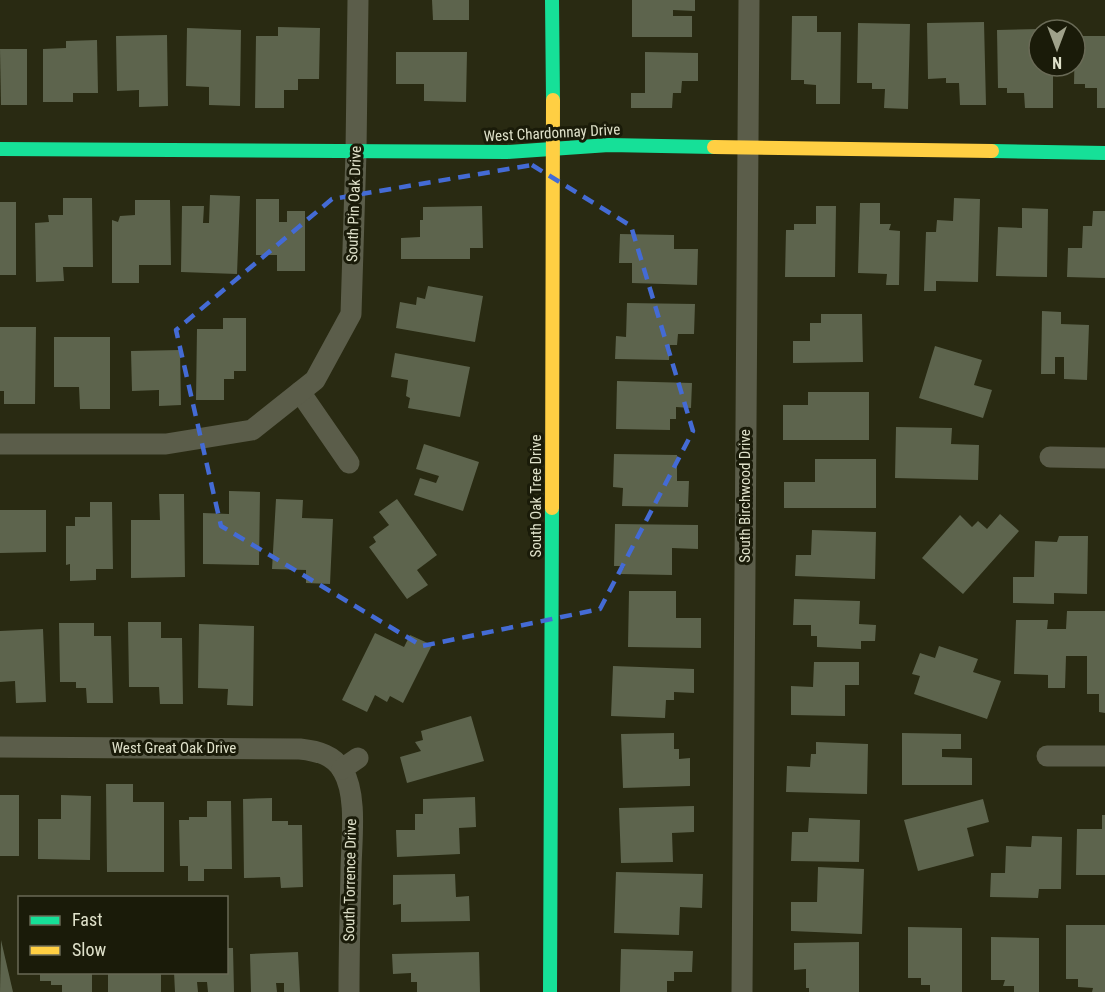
<svg xmlns="http://www.w3.org/2000/svg" width="1105" height="992" viewBox="0 0 1105 992" font-family="'Roboto Condensed',sans-serif">
<style>
.building{fill:#5d644d}
.lines{fill:none;stroke-linecap:round;stroke-linejoin:round}
.street{stroke:#5b5d4a;stroke-width:21}
.fast{stroke:#16e098;stroke-width:14}
.slow{stroke:#ffcf43;stroke-width:14}
.marked{fill:none;stroke:#446bd5;stroke-width:4.5;stroke-dasharray:12 8;stroke-linejoin:round}
.labels{text-anchor:middle;stroke-width:6;stroke-linejoin:round;paint-order:stroke}
.street-label{font-size:15px;fill:#dfe1ca;stroke:#1a1b09}
</style>
<rect width="100%" height="100%" fill="#292a12"/>
<!-- building -->
<g class="building">
<polygon points="432,0 469,0 469,20 433,20"/>
<polygon points="632,0 695,0 695,11 673,10 673,16 692,16 692,37 632,37"/>
<polygon points="792,16 817,16 817,32 841,32 840,104 816,104 816,85 804,84 804,80 791,80"/>
<polygon points="984,22 986,105 960,105 959,83 946,83 946,78 928,79 927,23"/>
<polygon points="858,23 910,24 908,109 884,108 885,89 872,89 872,83 857,83"/>
<polygon points="278,27 320,28 319,79 298,79 298,90 284,90 284,108 255,108 256,36 278,36"/>
<polygon points="187,28 241,30 240,106 209,105 209,87 186,86"/>
<polygon points="1039,29 1039,66 1053,66 1053,108 1025,108 1024,93 1007,93 1007,88 998,88 997,30"/>
<polygon points="167,35 168,106 139,107 139,90 117,91 116,36"/>
<polygon points="1075,36 1105,36 1105,108 1097,108 1097,88 1085,88 1085,84 1074,84"/>
<polygon points="97,40 98,93 73,93 73,102 43,102 43,49 66,48 66,41"/>
<polygon points="0,49 27,49 27,105 1,105"/>
<polygon points="396,52 467,52 466,102 424,101 424,84 396,84"/>
<polygon points="645,52 698,53 698,81 682,81 681,93 673,93 672,108 631,108 631,93 645,93"/>
<polygon points="210,195 240,196 237,274 181,272 182,206 204,206 203,223 209,223"/>
<polygon points="63,198 92,198 93,267 63,267 64,281 36,282 35,223 49,222 48,215 63,215"/>
<polygon points="954,198 980,199 978,282 936,281 936,291 924,291 926,232 936,232 937,220 953,221"/>
<polygon points="256,199 279,199 279,222 287,222 287,211 305,211 305,271 277,271 277,255 256,255"/>
<polygon points="135,200 170,200 171,265 139,265 139,283 112,283 112,220 118,222 120,216 135,215"/>
<rect x="0" y="202" width="16" height="73"/>
<polygon points="860,203 880,203 880,224 891,224 889,230 900,231 899,285 886,285 887,274 858,273"/>
<polygon points="482,206 483,248 470,248 470,259 401,259 401,238 420,237 420,220 423,220 423,207"/>
<polygon points="816,206 836,206 835,277 785,277 786,230 794,230 794,224 816,224"/>
<polygon points="1022,208 1048,209 1047,277 996,276 998,227 1022,228"/>
<polygon points="1093,211 1105,211 1105,278 1067,277 1068,248 1082,248 1083,226 1092,226"/>
<polygon points="620,234 674,235 674,249 698,249 697,285 632,283 632,263 619,263"/>
<polygon points="428,286 483,296 475,342 396,328 400,302 416,305 417,297 425,299"/>
<polygon points="627,303 695,304 694,334 678,334 677,345 670,345 669,360 615,359 616,336 626,337"/>
<polygon points="1042,311 1061,312 1061,324 1089,325 1087,380 1064,379 1064,357 1055,357 1055,374 1041,374"/>
<polygon points="821,314 862,314 863,362 793,363 793,341 810,341 810,323 821,323"/>
<polygon points="223,318 246,318 246,371 234,371 234,379 224,379 224,400 196,400 197,329 223,329"/>
<polygon points="0,327 36,327 35,404 4,404 4,391 0,391"/>
<polygon points="54,337 110,337 110,409 80,409 79,387 54,387"/>
<polygon points="935,346 982,360 974,385 992,390 983,418 919,398"/>
<polygon points="180,350 181,405 159,406 159,390 132,391 131,351"/>
<polygon points="395,353 470,367 460,417 408,408 410,398 406,396 408,380 391,377"/>
<polygon points="617,381 692,383 691,408 676,407 676,419 670,419 670,430 616,429"/>
<polygon points="808,392 869,392 869,440 783,440 783,405 808,405"/>
<polygon points="896,427 952,428 951,444 979,445 978,480 895,478"/>
<polygon points="424,444 479,462 463,511 414,495 420,478 436,483 439,476 416,469"/>
<polygon points="614,454 677,455 677,481 689,481 688,507 622,506 623,488 613,487"/>
<polygon points="815,459 876,459 876,508 784,508 784,482 815,482"/>
<polygon points="229,491 260,492 259,565 203,564 203,513 229,514"/>
<polygon points="159,494 184,494 185,577 131,578 131,520 160,520"/>
<polygon points="276,499 303,500 302,518 333,519 330,584 306,583 306,570 272,569"/>
<polygon points="397,499 437,555 417,570 428,585 407,599 369,547 376,542 373,537 389,525 379,512"/>
<polygon points="90,502 112,502 113,569 96,569 96,580 70,581 70,564 66,565 66,526 75,526 75,517 90,517"/>
<polygon points="0,510 46,510 46,552 0,553"/>
<polygon points="1000,514 1019,531 963,594 922,558 960,515 972,527 978,521 987,529"/>
<polygon points="615,524 698,525 698,549 672,548 672,575 620,574 625,566 614,566"/>
<polygon points="812,530 876,532 875,579 795,576 796,555 811,555"/>
<polygon points="1059,536 1088,536 1087,594 1054,593 1054,604 1013,603 1013,577 1034,577 1035,541 1057,542"/>
<polygon points="629,591 676,591 676,618 701,618 701,648 628,647"/>
<polygon points="794,599 860,601 859,624 876,625 875,641 861,641 861,649 817,647 817,636 811,636 811,625 793,625"/>
<polygon points="1067,611 1105,611 1105,713 1099,712 1099,694 1087,694 1087,656 1066,656 1065,688 1048,688 1048,675 1014,674 1016,620 1048,620 1047,629 1066,629"/>
<polygon points="128,622 161,622 161,638 182,638 183,704 160,704 159,687 129,687"/>
<polygon points="59,623 94,623 94,636 111,636 113,703 87,703 86,688 76,688 76,682 60,682"/>
<polygon points="199,624 254,626 253,706 227,705 228,689 198,688"/>
<polygon points="43,629 46,702 16,703 15,681 0,682 0,631"/>
<polygon points="375,633 404,647 410,635 432,645 403,703 390,696 387,702 375,695 367,712 342,700"/>
<polygon points="939,646 978,659 973,672 1001,681 987,719 914,694 920,676 912,674 920,653 935,658"/>
<polygon points="814,662 859,662 859,685 845,685 845,716 791,715 791,686 813,687"/>
<polygon points="613,666 694,669 694,693 674,692 674,700 666,700 665,718 611,716"/>
<polygon points="471,716 484,761 407,783 400,757 421,751 415,742 423,740 421,731"/>
<polygon points="674,733 674,749 679,749 679,759 690,758 690,786 623,788 621,734"/>
<polygon points="902,733 961,734 961,749 942,749 942,757 972,758 972,785 902,785"/>
<polygon points="816,742 868,744 867,794 786,792 787,766 810,767 811,754 816,754"/>
<polygon points="106,784 133,784 133,802 164,802 164,872 107,872"/>
<rect x="0" y="795" width="19" height="61"/>
<polygon points="61,795 91,796 90,860 38,859 38,819 61,819"/>
<polygon points="475,797 476,827 459,828 460,854 397,857 396,830 415,830 415,814 423,814 423,799"/>
<polygon points="272,798 272,821 288,821 288,825 302,825 303,887 281,888 280,877 244,878 243,799"/>
<polygon points="983,799 989,822 967,828 974,856 918,871 904,820"/>
<polygon points="207,801 231,801 232,869 204,869 204,881 188,881 188,866 180,866 179,820 189,820 189,817 207,817"/>
<polygon points="694,806 694,832 672,833 673,862 621,863 619,808"/>
<polygon points="1102,815 1105,815 1105,875 1076,875 1077,829 1102,829"/>
<polygon points="809,818 860,820 859,862 791,861 792,832 808,832"/>
<polygon points="1032,836 1062,837 1061,889 1039,889 1038,898 990,897 991,873 1005,873 1006,846 1031,847"/>
<polygon points="818,867 864,869 862,934 791,931 791,902 817,902"/>
<polygon points="616,872 703,874 702,908 680,907 679,935 614,933"/>
<polygon points="455,874 456,897 469,896 470,921 401,922 401,904 393,905 393,875"/>
<polygon points="1066,925 1105,925 1105,992 1092,992 1093,988 1078,987 1078,979 1066,979"/>
<polygon points="908,927 962,928 962,992 930,992 930,985 921,985 921,978 908,978"/>
<polygon points="991,937 1039,938 1039,992 1014,992 1014,986 1003,986 1005,980 991,980"/>
<polygon points="1,940 13,992 0,992"/>
<polygon points="859,942 859,992 809,992 809,988 806,988 806,969 794,970 794,943"/>
<polygon points="226,948 233,948 234,992 208,992 207,982 197,982 198,992 175,992 174,972 226,972"/>
<polygon points="621,949 693,951 692,972 674,972 674,981 667,981 667,992 620,992"/>
<polygon points="298,952 300,992 284,992 284,983 276,983 277,992 251,992 250,954"/>
<polygon points="479,952 480,992 417,992 417,982 411,982 411,973 393,974 392,954"/>
<polygon points="40,972 92,972 92,992 62,992 62,985 51,985 51,981 40,981"/>
<rect x="108" y="972" width="53" height="20"/>
</g>
<g class="lines">
<!-- street -->
<g class="street">
<polyline points="300,392 349,463"/>
<polyline points="0,444 166,444 252,430 315,380 351,314 356,152 358,0"/>
<polyline points="1050,457 1105,458"/>
<path d="M0,747L300,749C318,751 334,755 343,771C358,796 351,843 351,872C350,912 349,952 349,992"/>
<polyline points="1047,756 1105,756"/>
<polyline points="342,769 358,758"/>
<polyline points="742,992 749,0"/>
</g>
<!-- fast -->
<g class="fast">
<polyline points="552,0 553,100"/>
<polyline points="0,149 507,152 609,145 714,147"/>
<polyline points="992,151 1105,153"/>
<polyline points="550,992 552,508"/>
</g>
<!-- slow -->
<g class="slow">
<polyline points="714,147 992,151"/>
<polyline points="552,508 553,100"/>
</g>
</g>
<!-- marked area -->
<path class="marked" d="M532,165L631,226L693,431L600,609L422,646L221,526L176,330L332,199Z"/>
<g class="labels">
<!-- street labels -->
<g class="street-label">
<text transform="translate(552 133) rotate(-3)" y="5">West Chardonnay Drive</text>
<text transform="translate(354 204) rotate(-88)" y="5">South Pin Oak Drive</text>
<text transform="translate(536 496) rotate(-90)" y="5">South Oak Tree Drive</text>
<text transform="translate(745 496) rotate(-90)" y="5">South Birchwood Drive</text>
<text x="174" y="753">West Great Oak Drive</text>
<text transform="translate(350 880) rotate(-89)" y="5">South Torrence Drive</text>
</g>
</g>
<!-- legend -->
<rect x="18" y="896" width="210" height="78" fill="#1a1b09" stroke="#696a56" stroke-width="1.5"/>
<rect x="30" y="916" width="30" height="9" fill="#16e098" stroke="#696a56" stroke-width="1.5"/>
<text x="72" y="926" font-size="18" fill="#dfe1ca">Fast</text>
<rect x="30" y="946" width="30" height="9" fill="#ffcf43" stroke="#696a56" stroke-width="1.5"/>
<text x="72" y="956" font-size="18" fill="#dfe1ca">Slow</text>
<!-- north arrow -->
<g transform="translate(1057 48) rotate(180)"><circle r="28" fill="#1a1b09" stroke="#696a56" stroke-width="1.5"/>
<path d="M0-4.5L10 22L0 15L-10 22Z" fill="#9fa18a"/>
<text y="-9" font-size="16" font-weight="bold" text-anchor="middle" fill="#dfe1ca">N</text>
</g>
</svg>
